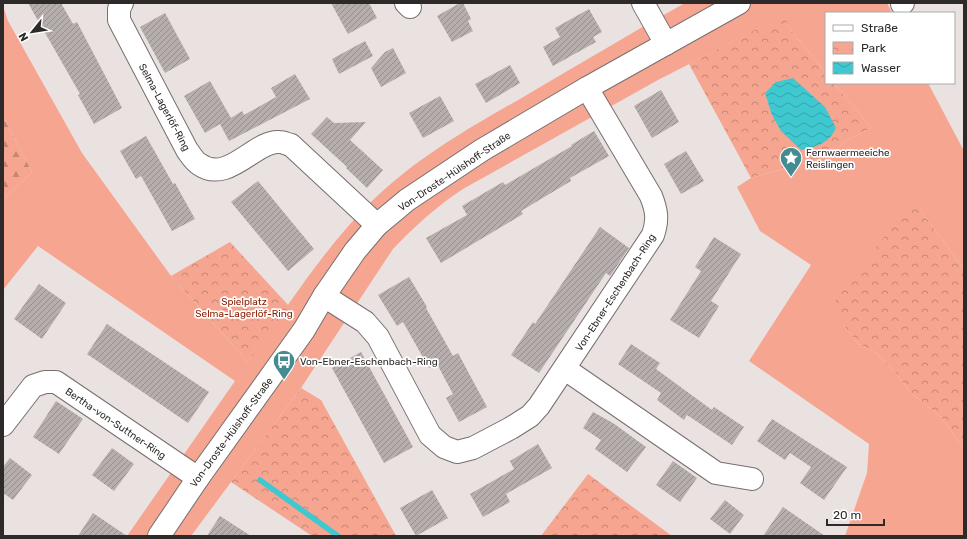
<svg xmlns="http://www.w3.org/2000/svg" width="967" height="539" viewBox="0 0 967 539" font-family="Rubik,sans-serif">
<style>
.grass{fill:#f6a591}
.forest{fill:url(#forest-firs)}
.park{fill:url(#park-crowns)}
.water{fill:url(#water-waves)}
.lines{fill:none;stroke-linecap:round;stroke-linejoin:round}
.stream{stroke:#3fc8d0;stroke-width:5.5}
.building{fill:url(#building-hatch)}
.minor-casing{stroke:#766f6e;stroke-width:24}
.minor{stroke:#fff;stroke-width:22}
.labels{text-anchor:middle;stroke-width:3.5;stroke-linejoin:round;paint-order:stroke}
.street-label{font-size:10px;fill:#2d2a29;stroke:#fff}
.poi-label{font-size:10px;fill:#2d2a29;stroke:#fff;text-anchor:start}
.park-label{font-size:10px;fill:#892002;stroke:#fff}
</style>
<defs>
<pattern id="forest-firs" width="22" height="20" patternUnits="userSpaceOnUse"><rect width="22" height="20" fill="#f6a591"/><path d="M5 1l3.5 6h-7zM16 11l3.5 6h-7z" fill="#c88776"/></pattern>
<pattern id="park-crowns" width="20" height="18" patternUnits="userSpaceOnUse"><rect width="20" height="18" fill="#f6a591"/><path d="M2 6a3 3 0 1 1 6 0M12 15a3 3 0 1 1 6 0" fill="none" stroke="#c88776"/></pattern>
<pattern id="water-waves" width="16" height="10" patternUnits="userSpaceOnUse"><rect width="16" height="10" fill="#3fc8d0"/><path d="M0 5q4-4 8 0t8 0" fill="none" stroke="#35a3a9"/></pattern>
<pattern id="building-hatch" width="6" height="6" patternUnits="userSpaceOnUse"><rect width="6" height="6" fill="#b5aeac"/><path d="M-1 1l2-2M0 6l6-6M5 7l2-2" fill="none" stroke="#948e8c"/></pattern>
</defs>
<rect width="100%" height="100%" fill="#e9e2e0"/>
<!-- grass -->
<g class="grass">
<path d="M685,3H887L892,13H826V73L790,29L783,16L658,80L463,189C437,206 415,226 393,249L301,388L191,536H127L235,381L38,246L3,290V200L32,172L3,116V6L8,21L82,153L171,276L248,362C287,308 323,249 371,202C417,157 471,127 525,96C578,65 631,33 685,3Z"/>
<polygon points="834,83 928,83 964,151 964,269 920,210 843,324 858,344 876,353 896,373 910,392 942,418 964,449 964,536 845,536 867,473 869,444 749,361 811,265 760,231 737,187 751,178 829,156 844,142 871,128"/>
</g>
<!-- forest -->
<polygon class="forest" points="3,116 32,172 3,200"/>
<!-- park -->
<g class="park">
<polygon points="784,15 790,29 826,73 826,83 834,83 871,128 844,142 829,156 751,178 689,64"/>
<polygon points="909,204 920,210 964,269 964,449 942,418 910,392 896,373 876,353 858,344 843,324 835,301"/>
<polygon points="230,242 289,306 248,362 171,276"/>
<polygon points="301,388 321,400 396,536 312,536 231,482"/>
<polygon points="588,474 672,536 541,536"/>
</g>
<!-- water -->
<path class="water" d="M793,78L825,107L836,128C828,144 818,146 801,150L781,131L772,115L765,93L776,82Z"/>
<g class="lines">
<!-- stream -->
<polyline class="stream" points="260,480 338,536"/>
</g>
<!-- building -->
<g class="building">
<polygon points="28,3 61,3 73,24 77,22 122,108 94,124 78,95 80,94"/>
<polygon points="331,3 369,3 377,18 348,34"/>
<polygon points="460,3 463,3 471,19 468,21 473,31 452,42 437,16"/>
<polygon points="589,9 602,32 593,37 596,42 553,66 543,47 560,37 555,28"/>
<polygon points="165,13 190,59 165,73 140,27"/>
<polygon points="365,41 373,56 339,74 332,59"/>
<polygon points="393,48 406,73 381,87 371,68 385,52"/>
<polygon points="510,65 520,83 486,103 475,84"/>
<polygon points="295,74 310,99 229,141 220,124 205,133 184,96 210,81 231,118 242,111 244,115 276,97 271,88"/>
<polygon points="661,90 679,122 652,138 634,106"/>
<polygon points="440,96 454,121 423,138 409,113"/>
<polygon points="327,117 334,123 366,122 350,140 383,170 367,188 346,168 347,167 311,134"/>
<polygon points="594,131 609,156 570,178 571,181 521,211 523,214 441,263 426,238 467,215 462,206 503,182 505,185 572,146 571,145"/>
<polygon points="146,136 173,184 175,183 195,219 172,231 141,176 136,179 120,151"/>
<polygon points="686,151 704,181 681,194 664,164"/>
<polygon points="258,181 314,249 288,271 231,202"/>
<polygon points="600,227 629,248 610,276 606,273 539,373 511,355 533,322 535,324"/>
<polygon points="714,237 741,254 711,301 719,306 699,338 670,320 701,271 695,267"/>
<polygon points="409,277 427,307 426,308 453,356 458,353 487,407 459,422 446,398 453,394 437,364 429,368 403,322 397,326 378,295"/>
<polygon points="39,284 66,303 42,339 14,319"/>
<polygon points="107,324 209,392 188,423 87,354"/>
<polygon points="631,344 660,363 656,369 712,410 714,407 744,427 732,445 687,415 684,420 657,400 661,393 618,364"/>
<polygon points="361,352 413,447 384,463 332,368"/>
<polygon points="56,401 83,419 59,454 33,437"/>
<polygon points="593,412 613,423 646,447 627,472 595,449 601,440 583,428"/>
<polygon points="772,419 847,467 824,500 800,483 811,467 790,453 785,460 757,441"/>
<polygon points="538,444 552,468 506,494 510,502 483,517 470,494 514,469 510,461"/>
<polygon points="112,448 134,464 114,491 92,475"/>
<polygon points="10,458 32,475 13,500 3,493 3,467"/>
<polygon points="673,461 697,478 680,502 656,485"/>
<polygon points="432,490 448,518 416,536 400,508"/>
<polygon points="725,500 744,515 730,534 710,519"/>
<polygon points="783,507 825,536 763,536"/>
<polygon points="93,513 127,536 78,536"/>
<polygon points="220,516 251,536 207,536"/>
</g>
<g class="lines">
<!-- minor casing -->
<g class="minor-casing">
<g id="minor">
<path d="M122,3L119,9V20L187,150C190,154 194,161 199,164C228,185 255,140 279,142C283,142 287,144 291,145L377,225"/>
<polyline points="406,3 410,7"/>
<polyline points="643,3 666,44"/>
<polyline points="902,4 903,3"/>
<path d="M324,296L365,322L378,337L430,435L444,447L457,452L473,448L511,428L530,416L539,406L653,235C658,220 657,211 651,196L587,88"/>
<polyline points="565,369 716,473 752,479"/>
<polyline points="3,425 33,386 45,382 56,382 198,478"/>
<polyline points="159,536 198,478 304,330 324,296 355,251 377,225 407,200 482,150 587,88 739,3"/>
</g>
</g>
<!-- minor -->
<use href="#minor" class="minor"/>
</g>
<!-- icons -->
<defs>
<g id="sight-pin" transform="scale(1.15)"><path d="M0 17L-7.5 6A9.5 9.5 0 1 1 7.5 6Z" fill="#448c91" stroke="#fff"/><path d="M0-6L1.8-2.2L6-1.7L2.9 1.2L3.7 5.4L0 3.3L-3.7 5.4L-2.9 1.2L-6-1.7L-1.8-2.2Z" fill="#fff"/></g>
<g id="bus-pin" transform="scale(1.15)"><path d="M0 17L-7.5 6A9.5 9.5 0 1 1 7.5 6Z" fill="#448c91" stroke="#fff"/><path d="M-5-6H5V4H4V6H2V4H-2V6H-4V4H-5ZM-3.5-4V0h7V-4ZM-3.5 1.2v1.5H-2V1.2ZM2 1.2v1.5H3.5V1.2Z" fill="#fff"/></g>
</defs>
<g fill-rule="evenodd">
<use href="#sight-pin" x="791" y="158"/>
<use href="#bus-pin" x="284" y="361"/>
</g>
<g class="labels">
<!-- street labels -->
<g class="street-label">
<text transform="translate(165 107) rotate(62)" y="4">Selma-Lagerlöf-Ring</text>
<text transform="translate(454 171) rotate(-34)" y="4">Von-Droste-Hülshoff-Straße</text>
<text transform="translate(615 292) rotate(-57)" y="4">Von-Ebner-Eschenbach-Ring</text>
<text transform="translate(116 423) rotate(34)" y="4">Bertha-von-Suttner-Ring</text>
<text transform="translate(231 432) rotate(-54)" y="4">Von-Droste-Hülshoff-Straße</text>
</g>
<!-- poi labels -->
<g class="poi-label">
<text x="806" y="156">Fernwaermeeiche<tspan x="806" dy="12">Reislingen</tspan></text>
<text x="300" y="365">Von-Ebner-Eschenbach-Ring</text>
</g>
<!-- park labels -->
<g class="park-label">
<text x="244" y="305">Spielplatz<tspan x="244" dy="12">Selma-Lagerlöf-Ring</tspan></text>
</g>
</g>
<!-- border -->
<rect width="967" height="539" fill="none" stroke="#2d2a29" stroke-width="8"/>
<!-- legend -->
<rect x="825" y="12" width="130" height="72" fill="#ffffff" stroke="#abaaa9"/>
<rect x="833" y="25" width="20" height="6" fill="#ffffff" stroke="#abaaa9"/>
<text x="861" y="32" font-size="12" fill="#2d2a29">Straße</text>
<rect x="833" y="42" width="20" height="12" fill="url(#park-crowns)" stroke="#abaaa9"/>
<text x="861" y="52" font-size="12" fill="#2d2a29">Park</text>
<rect x="833" y="62" width="20" height="12" fill="url(#water-waves)" stroke="#abaaa9"/>
<text x="861" y="72" font-size="12" fill="#2d2a29">Wasser</text>
<!-- north arrow -->
<g transform="translate(32 32) rotate(240)" stroke="#ffffff" stroke-width="3" paint-order="stroke">
<path d="M0-3L7 15L0 10L-7 15Z" fill="#2d2a29"/>
<text y="-6" font-size="11" font-weight="bold" text-anchor="middle" fill="#2d2a29">N</text>
</g>
<!-- scale -->
<path d="M827 519v6h57v-6" fill="none" stroke="#2d2a29" stroke-width="2"/>
<text x="833" y="519" font-size="12" fill="#2d2a29" stroke="#ffffff" stroke-width="3" paint-order="stroke">20 m</text>
</svg>
